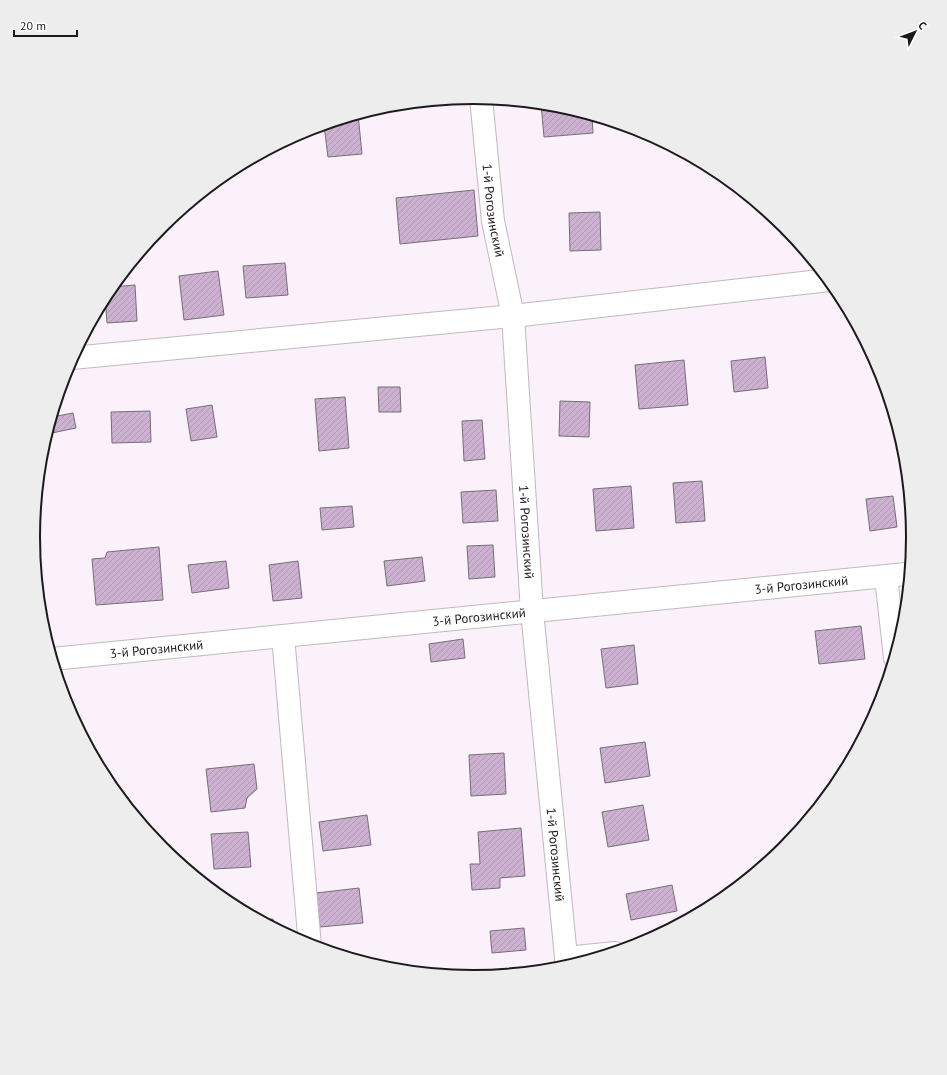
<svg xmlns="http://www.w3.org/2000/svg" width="947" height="1075" viewBox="0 0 947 1075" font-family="'PT Sans',sans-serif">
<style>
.building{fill:url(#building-hatch);stroke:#766e77}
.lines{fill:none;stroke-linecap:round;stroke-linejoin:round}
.minor-casing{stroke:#c0b8c1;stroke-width:24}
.minor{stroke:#fff;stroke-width:22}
.labels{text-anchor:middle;stroke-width:3;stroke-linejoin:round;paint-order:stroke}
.street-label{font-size:13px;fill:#1d1a1d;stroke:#fff}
.rim{fill:none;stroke:#1d1a1d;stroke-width:2}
</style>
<defs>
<pattern id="building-hatch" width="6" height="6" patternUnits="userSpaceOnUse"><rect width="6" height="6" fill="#ccb1d1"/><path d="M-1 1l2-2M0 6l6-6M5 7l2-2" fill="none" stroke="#af98b3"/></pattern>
</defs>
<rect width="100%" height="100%" fill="#faf1fb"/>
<!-- building -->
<g class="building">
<polygon points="541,104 560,106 592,115 593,133 544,137"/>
<polygon points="358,114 362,154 328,157 324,125"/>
<polygon points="474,190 478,236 400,244 396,198"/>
<polygon points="600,212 601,250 570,251 569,213"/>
<polygon points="285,263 288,295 246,298 243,266"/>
<polygon points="218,271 224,315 184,320 179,276"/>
<polygon points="135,285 137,321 107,323 105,297 107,293 112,287"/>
<polygon points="765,357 768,388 734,392 731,361"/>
<polygon points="684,360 688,405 639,409 635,365"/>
<polygon points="378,387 400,387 401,412 379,412"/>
<polygon points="345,397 349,448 319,451 315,399"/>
<polygon points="560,401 590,402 589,437 559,436"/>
<polygon points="212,405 217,437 191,441 186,409"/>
<polygon points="150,411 151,442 112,443 111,412"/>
<polygon points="73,413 76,428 47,434 52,417"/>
<polygon points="482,420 485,459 464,461 462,421"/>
<polygon points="702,481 705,521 676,523 673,483"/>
<polygon points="631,486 634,528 596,531 593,489"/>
<polygon points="496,490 498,521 463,523 461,492"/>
<polygon points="893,496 897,527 870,531 866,499"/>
<polygon points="352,506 354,527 322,530 320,508"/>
<polygon points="493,545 495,577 469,579 467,546"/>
<polygon points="159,547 163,600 96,605 92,559 105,558 107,552"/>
<polygon points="422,557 425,581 387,586 384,561"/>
<polygon points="226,561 229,588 192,593 188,565"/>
<polygon points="298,561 302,598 273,601 269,565"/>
<polygon points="861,626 865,659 819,664 815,631"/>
<polygon points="463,639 465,658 431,662 429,644"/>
<polygon points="634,645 638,684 606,688 601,649"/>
<polygon points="645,742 650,776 605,783 600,748"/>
<polygon points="504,753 506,794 471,796 469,755"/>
<polygon points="254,764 257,789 247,798 245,808 211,812 206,769"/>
<polygon points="643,805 649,840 608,847 602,812"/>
<polygon points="367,815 371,845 323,851 319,822"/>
<polygon points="521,828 525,876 500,878 500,888 472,890 470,864 480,864 478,832"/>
<polygon points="248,832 251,867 214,869 211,834"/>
<polygon points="672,885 677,911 631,920 626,894"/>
<polygon points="359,888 363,923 320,927 316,893"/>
<polygon points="273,919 274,928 259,920"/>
<polygon points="524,928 526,950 492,953 490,931"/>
</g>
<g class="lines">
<!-- minor casing -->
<g class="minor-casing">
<g id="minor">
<path id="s1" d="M481,98L493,221L513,316L532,611L567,967"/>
<polyline points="72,358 513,316 829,280"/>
<polyline points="886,577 895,658"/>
<polyline points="283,636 310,946"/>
<path id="s2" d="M52,659L906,574"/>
<polyline points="566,958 615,953"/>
</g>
</g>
<!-- minor -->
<use href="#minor" class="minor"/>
</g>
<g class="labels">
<!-- street labels -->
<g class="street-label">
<text dy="5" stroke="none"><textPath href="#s1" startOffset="113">1-й Рогозинский</textPath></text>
<text dy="5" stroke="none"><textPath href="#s1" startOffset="437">1-й Рогозинский</textPath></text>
<text dy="5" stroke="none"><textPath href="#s2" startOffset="753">3-й Рогозинский</textPath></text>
<text dy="5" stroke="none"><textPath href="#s2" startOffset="429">3-й Рогозинский</textPath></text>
<text dy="5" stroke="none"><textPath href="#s2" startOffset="105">3-й Рогозинский</textPath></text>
<text dy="5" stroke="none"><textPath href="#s1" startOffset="761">1-й Рогозинский</textPath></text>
</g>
</g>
<!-- crop -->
<path d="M0 0H947V1075H0ZM40 537a433 433 0 1 1 866 0a433 433 0 1 1-866 0Z" fill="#ededed" fill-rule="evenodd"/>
<path class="rim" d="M40 537a433 433 0 1 1 866 0a433 433 0 1 1-866 0Z"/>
<!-- north arrow -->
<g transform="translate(915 32) rotate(48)" stroke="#ffffff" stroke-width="3" paint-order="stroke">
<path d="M0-3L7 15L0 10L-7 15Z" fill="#1d1a1d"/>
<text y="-6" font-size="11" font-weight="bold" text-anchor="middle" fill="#1d1a1d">С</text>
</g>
<!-- scale -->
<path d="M14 30v6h63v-6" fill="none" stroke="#1d1a1d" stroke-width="2"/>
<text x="20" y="30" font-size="12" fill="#1d1a1d" stroke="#ffffff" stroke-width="3" paint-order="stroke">20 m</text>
</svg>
